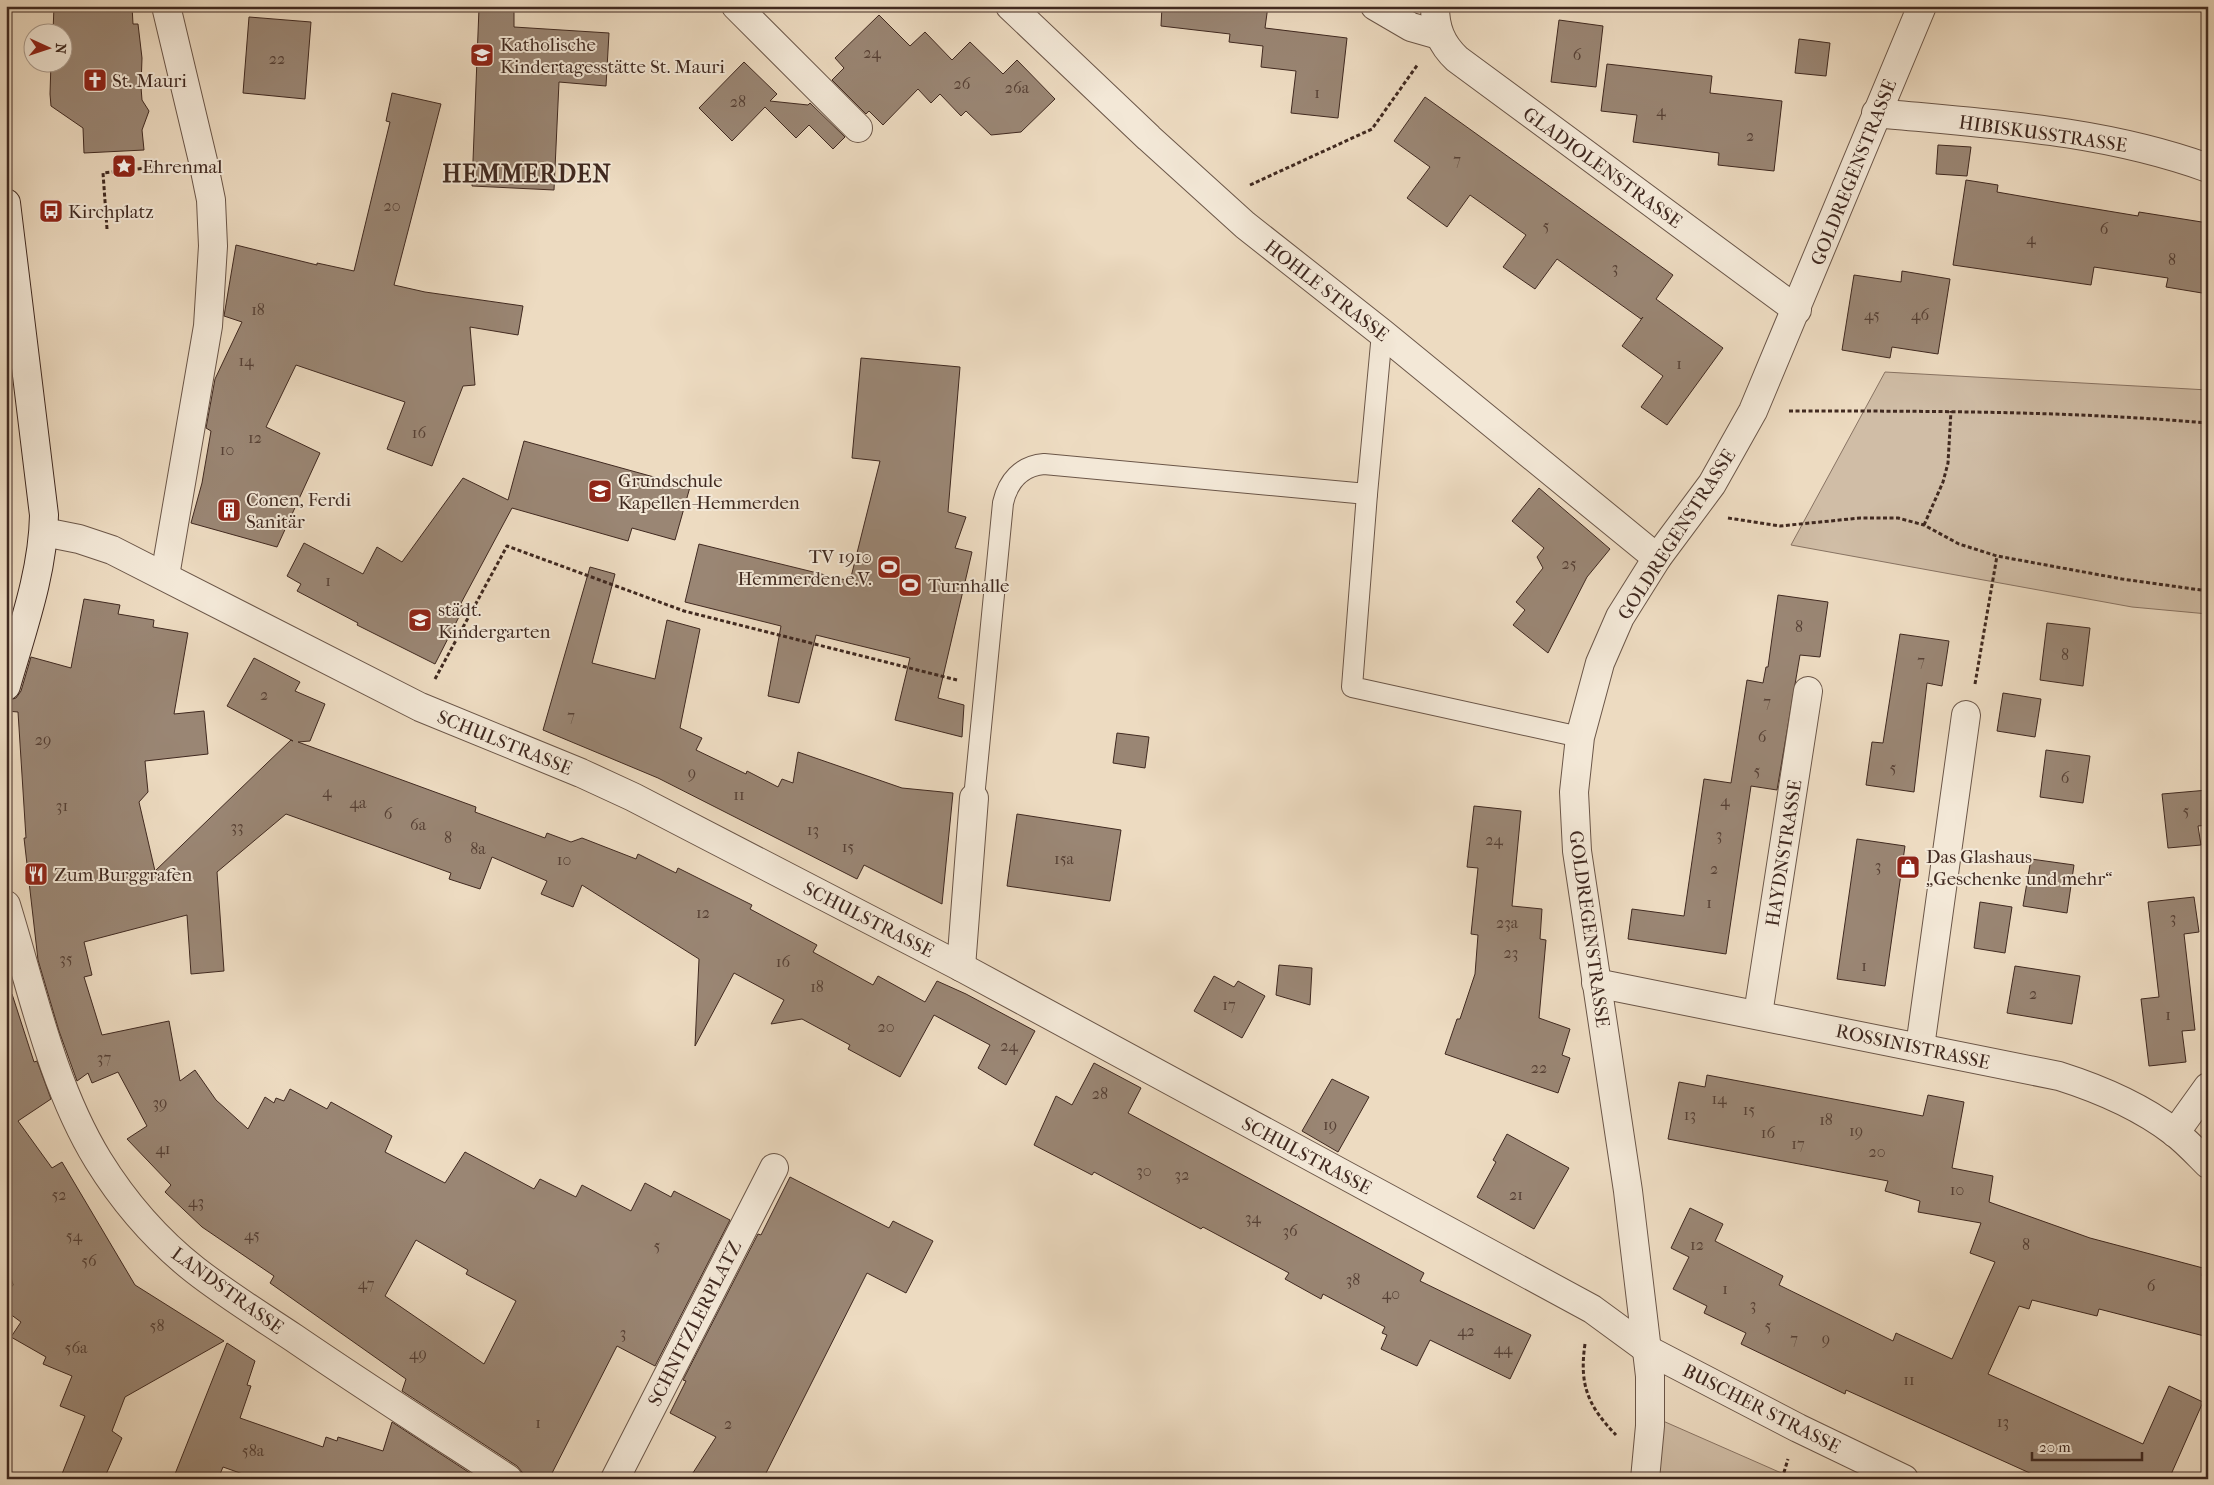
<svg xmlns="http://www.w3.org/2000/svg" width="2214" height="1485" viewBox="0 0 2214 1485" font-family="'IM FELL French Canon',serif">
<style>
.green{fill:#d0bda6;stroke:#887363}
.building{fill:#9a8674;stroke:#402920;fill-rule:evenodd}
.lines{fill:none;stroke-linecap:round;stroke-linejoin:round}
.service-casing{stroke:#6b5648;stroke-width:22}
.minor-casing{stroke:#6b5648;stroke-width:30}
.tertiary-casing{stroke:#6b5648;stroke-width:30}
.secondary-casing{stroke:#402920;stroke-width:30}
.path{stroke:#402920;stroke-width:3;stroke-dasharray:4 2.5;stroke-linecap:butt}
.service{stroke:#f3e8d7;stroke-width:20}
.minor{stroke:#f3e8d7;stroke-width:28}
.tertiary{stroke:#f3e8d7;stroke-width:28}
.secondary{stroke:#f3e8d7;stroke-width:28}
.labels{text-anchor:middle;stroke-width:4;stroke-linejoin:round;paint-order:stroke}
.number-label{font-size:16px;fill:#564035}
.poi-label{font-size:19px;fill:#402920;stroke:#f3e8d7;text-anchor:start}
.street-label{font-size:19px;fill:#402920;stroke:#f3e8d7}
.district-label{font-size:24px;font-weight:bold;letter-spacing:1px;fill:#402920;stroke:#f3e8d7}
</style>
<rect width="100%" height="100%" fill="#eddbc1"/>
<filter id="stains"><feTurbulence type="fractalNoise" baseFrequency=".004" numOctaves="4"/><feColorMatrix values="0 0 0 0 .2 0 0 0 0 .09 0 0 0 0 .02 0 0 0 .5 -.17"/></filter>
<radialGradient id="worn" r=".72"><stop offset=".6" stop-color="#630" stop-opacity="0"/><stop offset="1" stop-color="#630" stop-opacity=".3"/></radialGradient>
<!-- green -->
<g class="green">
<polygon points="1885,372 2208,390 2208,614 2132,607 1791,545"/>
<polygon points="1663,1421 1795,1479 1657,1479"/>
</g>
<!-- building -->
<g class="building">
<polygon points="54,6 132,6 133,24 138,24 142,58 141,87 142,100 149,111 142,130 144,150 84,153 83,128 51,106 50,94 51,62 62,62 62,32 53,32"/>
<polygon points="1162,6 1268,6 1265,28 1347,38 1338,118 1291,113 1296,71 1261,67 1263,46 1229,42 1230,34 1161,26"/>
<polygon points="479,8 514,10 514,27 609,33 606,86 559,82 554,190 472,186"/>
<polygon points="879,15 910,46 925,32 952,60 970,42 1003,74 1017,60 1055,99 1021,132 991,135 966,111 961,116 940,94 931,103 918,89 883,125 869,111 866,114 832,80 844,68 835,58"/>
<polygon points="249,17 311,22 305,99 243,93"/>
<polygon points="1559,20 1603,26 1596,87 1551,82"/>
<polygon points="1799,39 1830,43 1826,76 1795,73"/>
<polygon points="744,62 777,94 770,101 808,105 810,103 845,137 833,149 809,125 796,138 765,107 732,141 699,108"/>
<polygon points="1607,64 1712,76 1710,93 1782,101 1774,171 1718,165 1719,153 1633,142 1637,115 1601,111"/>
<polygon points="392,93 441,104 394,285 425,292 523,306 518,335 470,327 475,385 463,386 432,466 387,449 405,402 296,365 266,427 320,453 277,547 191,523 202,483 211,431 206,428 215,379 242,322 224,316 236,245 317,265 317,263 354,271 390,122 386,121"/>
<polygon points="1425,97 1673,275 1656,299 1723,348 1667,425 1641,407 1663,376 1622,346 1643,317 1641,319 1557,259 1535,289 1503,267 1526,235 1470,195 1447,227 1407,198 1430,167 1394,141"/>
<polygon points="1938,145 1971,147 1967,176 1936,174"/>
<polygon points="1966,180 1998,185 1997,192 2060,203 2138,216 2139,212 2208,223 2208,294 2166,287 2168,278 2094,267 2091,285 1953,265"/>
<polygon points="1902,271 1950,279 1938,354 1892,347 1890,358 1842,350 1854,275 1901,282"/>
<polygon points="861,358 960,367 948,512 966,517 955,548 972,552 938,698 964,705 962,737 895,720 910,658 816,635 799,703 768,696 781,626 685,602 699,544 850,581 880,461 852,458"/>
<polygon points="524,441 690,487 675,540 632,528 628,541 512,508 460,605 464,607 435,664 357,625 358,623 297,591 301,584 287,576 304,543 363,574 377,547 402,562 463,478 508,500"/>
<polygon points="1539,488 1610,549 1587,577 1548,653 1513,625 1525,610 1516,602 1543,568 1537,557 1544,548 1512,521"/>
<polygon points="590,567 615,574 592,663 655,679 667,620 700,629 680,728 702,738 696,750 746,774 747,771 778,787 782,779 793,783 798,752 902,788 953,793 942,904 864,865 857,879 658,778 543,730"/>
<polygon points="1778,595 1828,602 1820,657 1800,655 1777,790 1751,786 1726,954 1628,939 1632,909 1684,916 1704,779 1731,783 1747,680 1763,683 1766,667 1768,667"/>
<path d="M84,599L120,605L118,614L154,620L153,627L188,633L174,714L204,711L208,754L145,761L148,792L139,802L155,871L291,740L293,741L227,706L254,658L300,682L295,691L325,704L310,741L298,742L476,807L475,812L545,838L547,833L571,842L582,838L636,859L638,854L676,873L678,868L752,905L750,909L817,945L813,952L873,985L878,976L925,1002L937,981L966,994L1035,1031L1006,1085L978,1068L990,1045L934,1015L900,1077L848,1049L850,1045L802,1019L771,1024L784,1000L734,973L695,1046L699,959L582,885L573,907L541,894L547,881L492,857L480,889L449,879L451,873L286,814L217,872L224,971L191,974L187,915L84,942L92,975L84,977L102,1035L169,1021L180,1081L195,1070L216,1100L248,1129L265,1097L274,1103L276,1098L284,1101L290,1089L327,1109L331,1102L392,1136L385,1152L445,1183L465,1152L534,1189L540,1179L576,1197L582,1185L631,1211L645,1183L671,1197L674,1191L730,1220L655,1366L617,1346L549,1479H523L522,1472L517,1466L402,1391L406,1379L270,1283L274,1276L202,1227L165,1192L171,1185L127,1139L147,1126L118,1072L92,1083L88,1073L77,1081L59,1031L38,960L24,838H26L18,712L6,711V701L16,698L21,691L31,657L71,668ZM416,1240L468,1270L466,1274L516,1301L484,1364L385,1296Z"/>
<polygon points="2047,623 2090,628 2083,686 2040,680"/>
<polygon points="1900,634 1949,641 1942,686 1927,683 1914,792 1866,785 1872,742 1883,743"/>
<polygon points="2003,693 2041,699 2035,737 1997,731"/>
<polygon points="1117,733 1149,737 1145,768 1113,763"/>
<polygon points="2046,750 2090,756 2083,803 2040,797"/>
<polygon points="2208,790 2208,825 2198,826 2201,845 2168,848 2162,794"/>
<polygon points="1474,806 1521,811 1512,906 1542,909 1540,939 1546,940 1539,1018 1570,1029 1562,1055 1570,1058 1558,1093 1445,1054 1457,1019 1460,1019 1475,974 1478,935 1471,934 1478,868 1467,867"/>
<polygon points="1017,814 1121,830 1110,901 1007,886"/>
<polygon points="1857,839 1905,846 1885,986 1837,979"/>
<polygon points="2031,859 2074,865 2067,913 2023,906"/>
<polygon points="2194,897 2199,932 2184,934 2195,1030 2182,1031 2186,1062 2149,1066 2141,999 2159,997 2148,902"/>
<polygon points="1980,902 2012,907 2005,953 1974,948"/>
<polygon points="1279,965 1312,968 1310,1005 1276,995"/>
<polygon points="2015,966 2080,976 2072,1024 2007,1013"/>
<polygon points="1214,976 1234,987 1238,981 1265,996 1242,1038 1194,1011"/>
<polygon points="12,994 34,1062 37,1061 51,1099 18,1121 52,1168 62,1162 135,1285 224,1341 125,1397 112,1431 122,1438 104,1479 60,1479 85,1416 60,1406 72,1376 43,1364 46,1357 11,1337 21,1322 6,1311 6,1294 13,1285 6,1258 6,995"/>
<polygon points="1094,1063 1141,1088 1128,1113 1424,1273 1420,1281 1531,1335 1510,1379 1430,1340 1417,1366 1381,1349 1387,1335 1382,1333 1385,1327 1323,1294 1321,1299 1285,1279 1289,1273 1203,1227 1201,1229 1094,1172 1092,1175 1034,1145 1056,1096 1072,1105"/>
<polygon points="1707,1075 1923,1116 1928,1095 1964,1102 1952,1168 1993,1176 1989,1202 2090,1238 2203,1268 2202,1276 2208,1278 2208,1337 2099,1309 2097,1316 2032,1300 2029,1309 2019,1306 1988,1374 2143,1444 2169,1386 2203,1402 2169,1479 2043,1479 1846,1390 1845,1394 1741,1344 1746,1333 1704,1313 1707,1306 1673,1289 1689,1257 1671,1248 1690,1208 1723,1224 1715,1241 1783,1276 1779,1285 1893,1341 1896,1333 1952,1359 1995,1262 1970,1253 1981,1223 1918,1212 1920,1201 1885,1191 1888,1181 1668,1139 1679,1082 1705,1087"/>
<polygon points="1332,1079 1369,1097 1338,1152 1302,1131"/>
<polygon points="1507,1134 1569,1168 1534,1229 1477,1197 1496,1162 1493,1160"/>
<polygon points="790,1177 889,1228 893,1221 933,1241 906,1293 867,1273 763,1479 689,1479 716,1437 670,1413 686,1381 683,1380 758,1234 761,1235"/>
<polygon points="227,1343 255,1361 247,1385 251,1386 240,1418 323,1447 326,1437 337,1441 338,1437 383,1451 392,1422 479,1479 257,1479 223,1467 218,1479 173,1479"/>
</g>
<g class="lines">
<!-- service casing -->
<g class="service-casing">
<g id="service">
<polyline points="1367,494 1352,687 1580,737"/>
<path d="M974,798L1003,503C1008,481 1021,466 1044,464L1367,494L1382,333"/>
</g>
</g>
<!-- minor casing -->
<g class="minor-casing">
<g id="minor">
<polyline points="736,6 858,128"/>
<polyline points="1010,6 1149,138 1245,225 1382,333 1657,558"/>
<polyline points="1375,6 1411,27 1439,35"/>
<path d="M1435,6C1435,28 1441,44 1457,59L1797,310"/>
<path d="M1876,113C1989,124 2100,129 2208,168"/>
<polyline points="44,532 79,539 112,550 420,707 581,773 633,797 961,967 1592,1309 1648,1350 1798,1428 1904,1479"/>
<polyline points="165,576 208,326 213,246 211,200 203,161 166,6"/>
<polyline points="961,967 974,798"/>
<path d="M1596,983L2059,1076C2100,1089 2140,1106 2174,1132C2186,1141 2197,1153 2208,1164"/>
<polyline points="1758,1014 1808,691"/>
<polyline points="1920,1047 1966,715"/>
<polyline points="2175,1133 2208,1087"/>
<polyline points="615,1479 774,1168"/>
<polyline points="1645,1479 1650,1426 1650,1376 1628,1191 1577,851 1574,792 1580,737 1600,663 1620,617 1657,558 1712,484 1753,411 1922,6"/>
</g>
</g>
<!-- tertiary casing -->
<g class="tertiary-casing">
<path id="tertiary" d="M6,905C32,989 52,1085 98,1160C124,1202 157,1240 195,1270C227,1295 261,1316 294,1338C364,1386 436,1432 508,1479"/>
</g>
<!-- secondary casing -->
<g class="secondary-casing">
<path id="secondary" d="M6,203L44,515C43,573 22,630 6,686"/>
</g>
<!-- path -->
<g class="path">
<polyline points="1250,185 1372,129 1418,64"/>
<polyline points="107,229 103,173 171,165"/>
<path d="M1789,411C1929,411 2068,411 2208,423"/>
<polyline points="1728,518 1780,526 1860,518 1898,518 1924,525 1959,544 1997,556 2122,579 2208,591"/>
<polyline points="1924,525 1943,482 1948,463 1951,411"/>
<polyline points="435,679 507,546 684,611 957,680"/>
<polyline points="1975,684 1997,556"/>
<path d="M1585,1344C1579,1385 1588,1406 1616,1435"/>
<polyline points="1782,1479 1788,1459"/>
</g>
<!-- service -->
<use href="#service" class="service"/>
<!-- minor -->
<use href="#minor" class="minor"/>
<!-- tertiary -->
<use href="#tertiary" class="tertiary"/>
<!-- secondary -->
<use href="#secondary" class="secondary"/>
</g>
<!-- icons -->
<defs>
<g id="school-square" transform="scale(1.25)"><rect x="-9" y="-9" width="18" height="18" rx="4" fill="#8f2418" stroke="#f3e8d7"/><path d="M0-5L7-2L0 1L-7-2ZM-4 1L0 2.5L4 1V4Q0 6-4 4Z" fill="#fff"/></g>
<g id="church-square" transform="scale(1.25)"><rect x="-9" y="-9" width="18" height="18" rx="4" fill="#8f2418" stroke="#f3e8d7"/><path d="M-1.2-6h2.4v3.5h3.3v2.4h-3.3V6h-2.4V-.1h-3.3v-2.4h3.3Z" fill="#fff"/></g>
<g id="sight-square" transform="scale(1.25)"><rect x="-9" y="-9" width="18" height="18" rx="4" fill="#8f2418" stroke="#f3e8d7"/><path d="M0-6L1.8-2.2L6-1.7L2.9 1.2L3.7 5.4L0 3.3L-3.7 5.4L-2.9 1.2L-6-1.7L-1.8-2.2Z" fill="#fff"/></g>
<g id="bus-square" transform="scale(1.25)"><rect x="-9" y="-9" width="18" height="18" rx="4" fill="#8f2418" stroke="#f3e8d7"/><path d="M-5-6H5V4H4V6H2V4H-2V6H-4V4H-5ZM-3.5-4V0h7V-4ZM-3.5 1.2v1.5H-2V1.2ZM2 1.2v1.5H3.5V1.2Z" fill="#fff"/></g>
<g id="building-square" transform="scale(1.25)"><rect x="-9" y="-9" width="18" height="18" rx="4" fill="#8f2418" stroke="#f3e8d7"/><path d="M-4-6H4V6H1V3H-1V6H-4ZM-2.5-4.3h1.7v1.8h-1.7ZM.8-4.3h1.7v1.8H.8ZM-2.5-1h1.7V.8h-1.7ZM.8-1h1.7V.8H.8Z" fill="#fff"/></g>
<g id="stadium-square" transform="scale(1.25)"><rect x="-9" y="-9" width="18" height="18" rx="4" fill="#8f2418" stroke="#f3e8d7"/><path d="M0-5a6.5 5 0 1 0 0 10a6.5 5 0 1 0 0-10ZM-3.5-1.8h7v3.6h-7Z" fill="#fff"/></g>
<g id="shop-square" transform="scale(1.25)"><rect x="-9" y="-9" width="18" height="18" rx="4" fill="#8f2418" stroke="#f3e8d7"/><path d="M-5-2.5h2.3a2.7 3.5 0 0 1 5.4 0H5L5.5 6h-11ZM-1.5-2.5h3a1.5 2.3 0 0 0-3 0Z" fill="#fff"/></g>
<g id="restaurant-square" transform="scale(1.25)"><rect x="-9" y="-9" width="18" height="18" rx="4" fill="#8f2418" stroke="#f3e8d7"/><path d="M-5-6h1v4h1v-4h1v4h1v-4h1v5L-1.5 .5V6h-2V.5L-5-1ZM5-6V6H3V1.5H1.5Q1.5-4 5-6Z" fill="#fff"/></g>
</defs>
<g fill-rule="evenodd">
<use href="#school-square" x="482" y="55"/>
<use href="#church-square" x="95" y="80"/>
<use href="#sight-square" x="124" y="166"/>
<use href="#bus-square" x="51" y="211"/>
<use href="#school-square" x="600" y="491"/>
<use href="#building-square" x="229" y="510"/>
<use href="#stadium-square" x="889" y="567"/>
<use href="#stadium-square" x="910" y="585"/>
<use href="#school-square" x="420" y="620"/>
<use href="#shop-square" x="1908" y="867"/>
<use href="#restaurant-square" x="36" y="874"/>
</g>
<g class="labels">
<!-- number labels -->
<g class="number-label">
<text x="872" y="58">24</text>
<text x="1577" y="60">6</text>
<text x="277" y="64">22</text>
<text x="962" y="89">26</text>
<text x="1017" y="93">26a</text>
<text x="1317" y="98">1</text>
<text x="738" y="107">28</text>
<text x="1661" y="116">4</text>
<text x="1750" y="141">2</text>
<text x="1457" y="165">7</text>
<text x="392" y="211">20</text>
<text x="1546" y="231">5</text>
<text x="2104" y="234">6</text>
<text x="2031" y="244">4</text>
<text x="2172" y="265">8</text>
<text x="1615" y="273">3</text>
<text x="258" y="315">18</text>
<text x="1872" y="320">45</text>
<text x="1920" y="320">46</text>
<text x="246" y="366">14</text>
<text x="1679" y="369">1</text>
<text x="419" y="438">16</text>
<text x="255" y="443">12</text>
<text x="227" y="455">10</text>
<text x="1569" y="569">25</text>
<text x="328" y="586">1</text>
<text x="1799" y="632">8</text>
<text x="2065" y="660">8</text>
<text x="1921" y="666">7</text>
<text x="264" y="700">2</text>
<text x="1767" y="707">7</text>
<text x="571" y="721">7</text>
<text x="1762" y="742">6</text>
<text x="43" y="745">29</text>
<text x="1893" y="773">5</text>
<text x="1757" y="776">5</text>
<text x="692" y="778">9</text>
<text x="2065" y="783">6</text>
<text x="327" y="797">4</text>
<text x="739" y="800">11</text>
<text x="1725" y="806">4</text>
<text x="358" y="808">4a</text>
<text x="62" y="811">31</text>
<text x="2186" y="816">5</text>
<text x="388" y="819">6</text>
<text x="418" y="830">6a</text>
<text x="237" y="832">33</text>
<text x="813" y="835">13</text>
<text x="1719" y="840">3</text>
<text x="448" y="843">8</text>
<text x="1494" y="845">24</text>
<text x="848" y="852">15</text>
<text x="478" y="854">8a</text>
<text x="1064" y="864">15a</text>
<text x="564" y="865">10</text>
<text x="1878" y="871">3</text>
<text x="1714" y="874">2</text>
<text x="1709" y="908">1</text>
<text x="703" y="918">12</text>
<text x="2173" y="923">3</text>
<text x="1507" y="928">23a</text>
<text x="1511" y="958">23</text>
<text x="66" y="964">35</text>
<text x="783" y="967">16</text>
<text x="1864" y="971">1</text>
<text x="817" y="992">18</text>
<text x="2033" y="999">2</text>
<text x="1229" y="1010">17</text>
<text x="2168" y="1020">1</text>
<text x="886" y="1032">20</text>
<text x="1009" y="1051">24</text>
<text x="104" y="1063">37</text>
<text x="1539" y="1073">22</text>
<text x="1100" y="1099">28</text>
<text x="1719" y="1104">14</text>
<text x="160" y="1108">39</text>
<text x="1749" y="1115">15</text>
<text x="1690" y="1120">13</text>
<text x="1826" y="1125">18</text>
<text x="1330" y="1130">19</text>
<text x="1856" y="1136">19</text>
<text x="1768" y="1138">16</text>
<text x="1798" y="1149">17</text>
<text x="163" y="1154">41</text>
<text x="1877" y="1157">20</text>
<text x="1144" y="1176">30</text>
<text x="1182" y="1180">32</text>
<text x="1957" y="1195">10</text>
<text x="59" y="1200">52</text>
<text x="1516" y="1200">21</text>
<text x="196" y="1207">43</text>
<text x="1253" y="1223">34</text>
<text x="1290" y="1236">36</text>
<text x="252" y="1240">45</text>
<text x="74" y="1241">54</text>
<text x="1697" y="1250">12</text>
<text x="2026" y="1250">8</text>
<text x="657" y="1251">5</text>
<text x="89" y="1266">56</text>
<text x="1353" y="1285">38</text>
<text x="366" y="1289">47</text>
<text x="2151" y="1291">6</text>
<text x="1725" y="1294">1</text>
<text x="1391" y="1299">40</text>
<text x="1753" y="1310">3</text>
<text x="157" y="1331">58</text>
<text x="1768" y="1331">5</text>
<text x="1466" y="1336">42</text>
<text x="623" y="1338">3</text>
<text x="1794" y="1344">7</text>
<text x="1826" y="1344">9</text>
<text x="76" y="1353">56a</text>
<text x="1503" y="1354">44</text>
<text x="418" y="1359">49</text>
<text x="1909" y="1385">11</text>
<text x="2003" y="1427">13</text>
<text x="538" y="1428">1</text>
<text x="728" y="1429">2</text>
<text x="253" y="1456">58a</text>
</g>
<!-- poi labels -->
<g class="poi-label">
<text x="500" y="51">Katholische<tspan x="500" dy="22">Kindertagesstätte St. Mauri</tspan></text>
<text x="112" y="87">St. Mauri</text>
<text x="142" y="173">Ehrenmal</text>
<text x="68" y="218">Kirchplatz</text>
<text x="618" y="487">Grundschule<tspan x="618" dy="22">Kapellen-Hemmerden</tspan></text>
<text x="246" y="506">Conen, Ferdi<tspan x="246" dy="22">Sanitär</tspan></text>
<text x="872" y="563" text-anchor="end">TV 1910<tspan x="872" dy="22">Hemmerden e.V.</tspan></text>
<text x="928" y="592">Turnhalle</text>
<text x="438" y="616">städt.<tspan x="438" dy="22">Kindergarten</tspan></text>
<text x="1926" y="863">Das Glashaus<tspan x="1926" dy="22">„Geschenke und mehr“</tspan></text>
<text x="54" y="881">Zum Burggrafen</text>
</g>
<!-- street labels -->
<g class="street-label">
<text transform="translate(2043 133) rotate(8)" y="7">HIBISKUSSTRASSE</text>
<text transform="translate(1603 167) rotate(36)" y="7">GLADIOLENSTRASSE</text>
<text transform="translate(1853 172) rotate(-68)" y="7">GOLDREGENSTRASSE</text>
<text transform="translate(1327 290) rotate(38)" y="7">HOHLE STRASSE</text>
<text transform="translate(1676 534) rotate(-57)" y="7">GOLDREGENSTRASSE</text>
<text transform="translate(505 742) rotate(22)" y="7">SCHULSTRASSE</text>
<text transform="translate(1783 853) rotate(-81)" y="7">HAYDNSTRASSE</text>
<text transform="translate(869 919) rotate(27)" y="7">SCHULSTRASSE</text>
<text transform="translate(1590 929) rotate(82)" y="7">GOLDREGENSTRASSE</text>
<text transform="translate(1913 1046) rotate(12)" y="7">ROSSINISTRASSE</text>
<text transform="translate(1307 1155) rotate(28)" y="7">SCHULSTRASSE</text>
<text transform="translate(228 1290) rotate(36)" y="7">LANDSTRASSE</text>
<text transform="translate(694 1323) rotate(-63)" y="7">SCHNITZLERPLATZ</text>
<text transform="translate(1762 1408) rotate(27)" y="7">BUSCHER STRASSE</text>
</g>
<!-- district labels -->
<g class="district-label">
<text x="527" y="182">HEMMERDEN</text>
</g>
</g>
<!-- margin -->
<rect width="2214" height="1485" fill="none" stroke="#eddbc1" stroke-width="25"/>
<rect x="8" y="8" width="2199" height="1470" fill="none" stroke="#402920" stroke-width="2.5"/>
<rect x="12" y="12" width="2189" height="1460" fill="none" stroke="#402920"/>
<!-- north arrow -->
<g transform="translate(48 48) rotate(93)"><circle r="24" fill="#f3e8d7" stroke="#ab9c8e"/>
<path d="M0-4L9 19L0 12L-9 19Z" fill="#8f2418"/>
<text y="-8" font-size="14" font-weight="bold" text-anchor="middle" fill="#402920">N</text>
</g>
<!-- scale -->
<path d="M2032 1452v8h110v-8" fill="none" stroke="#402920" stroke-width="2.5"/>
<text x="2039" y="1452" font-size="15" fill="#402920" stroke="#f3e8d7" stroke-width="4" paint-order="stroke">20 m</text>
<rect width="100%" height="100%" filter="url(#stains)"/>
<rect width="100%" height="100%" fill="url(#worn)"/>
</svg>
